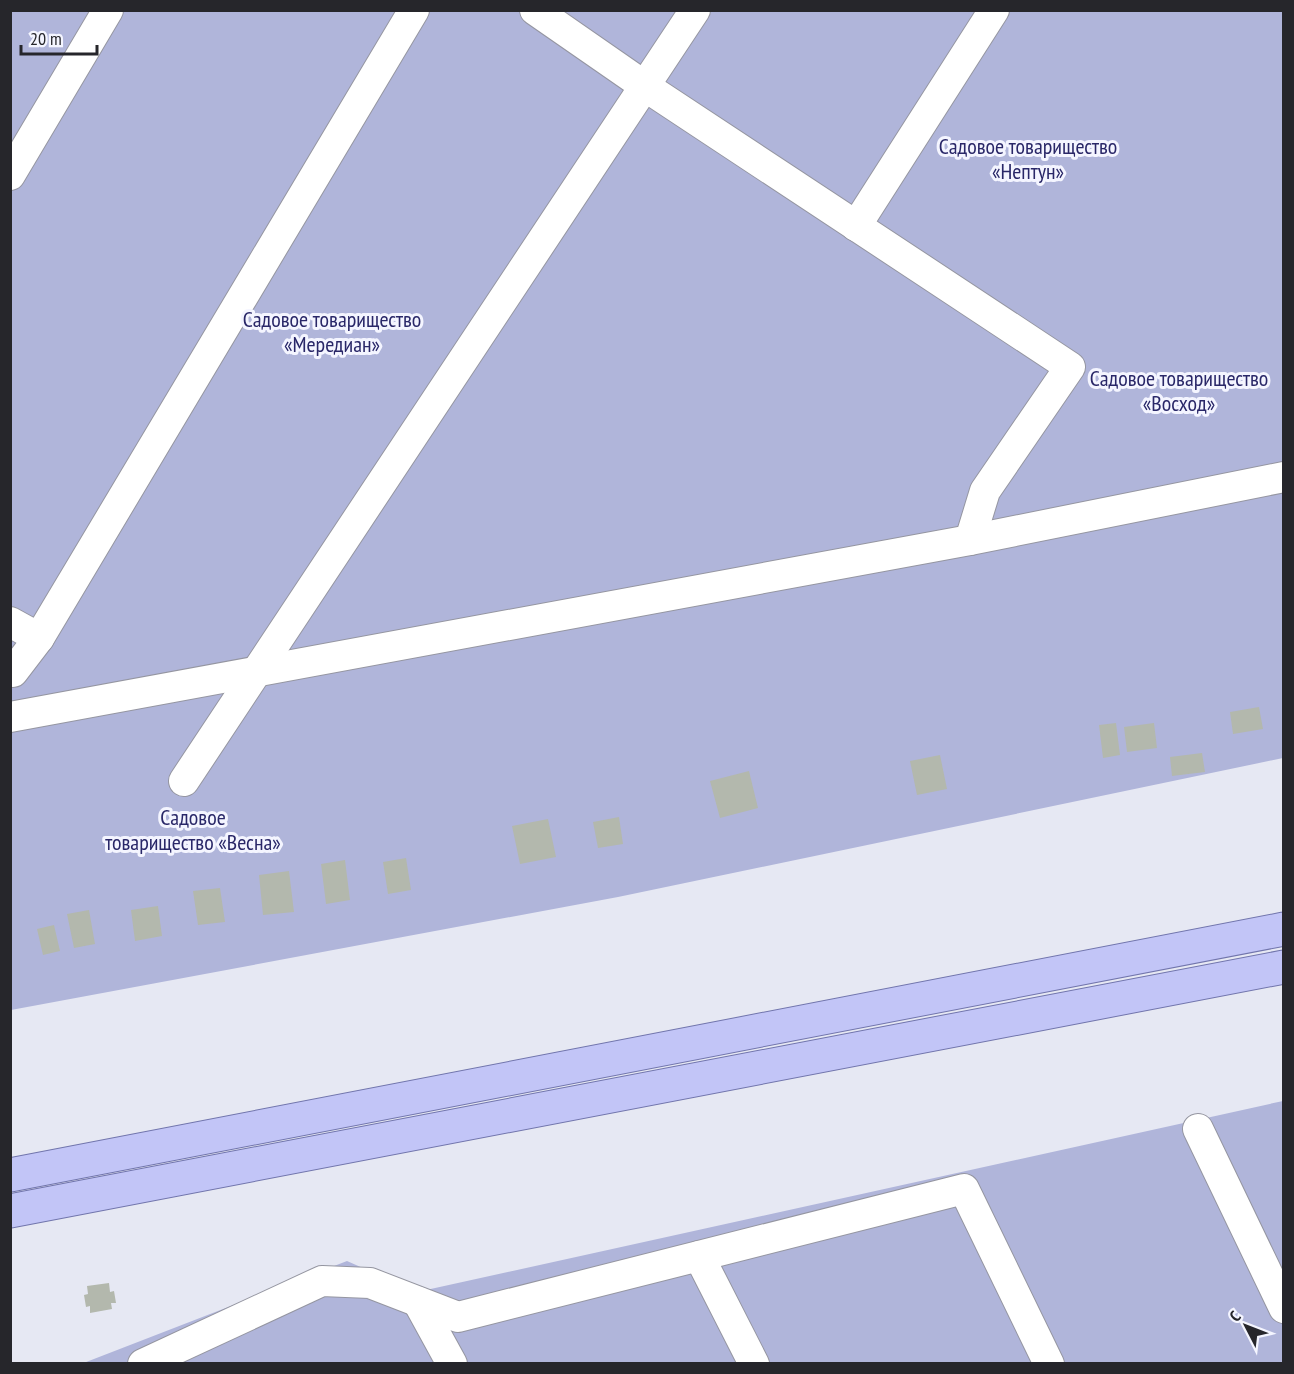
<svg xmlns="http://www.w3.org/2000/svg" width="1294" height="1374" viewBox="0 0 1294 1374" font-family="'PT Sans Narrow',sans-serif">
<style>
.green{fill:#b0b5da}
.building{fill:#b3b8ad}
.lines{fill:none;stroke-linecap:round;stroke-linejoin:round}
.minor-casing{stroke:#9596a1;stroke-width:32}
.major-casing{stroke:#7175ac;stroke-width:35}
.minor{stroke:#fff;stroke-width:30}
.major{stroke:#c2c5f7;stroke-width:33}
.labels{text-anchor:middle;stroke-width:6;stroke-linejoin:round;paint-order:stroke}
.park-label{font-size:22px;fill:#292768;stroke:#f4f5ff}
</style>
<rect width="100%" height="100%" fill="#e6e8f3"/>
<!-- green -->
<g class="green">
<polygon points="11,11 1283,11 1283,758 618,897 11,1010"/>
<polygon points="1283,1101 1283,1363 81,1364 347,1261 417,1292"/>
</g>
<!-- building -->
<g class="building">
<polygon points="1259,707 1263,729 1233,734 1230,712"/>
<polygon points="1116,723 1120,755 1103,758 1099,725"/>
<polygon points="1154,723 1157,748 1127,752 1124,727"/>
<polygon points="1202,753 1205,772 1172,776 1170,757"/>
<polygon points="940,755 947,789 917,795 910,761"/>
<polygon points="749,771 758,808 720,818 710,781"/>
<polygon points="619,817 623,844 598,848 593,822"/>
<polygon points="548,819 556,857 520,864 512,826"/>
<polygon points="406,858 411,890 388,894 383,862"/>
<polygon points="345,860 350,900 326,904 321,864"/>
<polygon points="289,871 294,912 263,915 259,875"/>
<polygon points="220,888 225,922 198,925 193,891"/>
<polygon points="158,906 162,936 135,941 131,910"/>
<polygon points="89,910 95,944 74,948 67,914"/>
<polygon points="54,925 60,951 43,955 37,929"/>
<polygon points="109,1283 110,1292 114,1291 116,1303 111,1303 112,1309 90,1313 90,1306 86,1307 84,1295 88,1294 87,1286"/>
</g>
<g class="lines">
<!-- minor casing -->
<g class="minor-casing">
<g id="minor">
<polyline points="535,10 646,87 1070,367 985,491 970,540"/>
<polyline points="10,175 108,10"/>
<polyline points="856,226 994,10"/>
<polyline points="10,622 39,638"/>
<polyline points="13,672 39,638 414,10"/>
<polyline points="10,717 970,540 1284,477"/>
<polyline points="184,781 695,10"/>
<polyline points="1198,1129 1284,1308"/>
<polyline points="699,1256 754,1364"/>
<polyline points="418,1302 452,1364"/>
<polyline points="143,1364 322,1281 370,1283 458,1317 964,1189 1049,1364"/>
</g>
</g>
<!-- major casing -->
<g class="major-casing">
<g id="major">
<polyline points="10,1175 1284,929"/>
<polyline points="10,1211 1284,967"/>
</g>
</g>
<!-- minor -->
<use href="#minor" class="minor"/>
<!-- major -->
<use href="#major" class="major"/>
</g>
<g class="labels">
<!-- park labels -->
<g class="park-label">
<text x="1028" y="154">Садовое товарищество<tspan x="1028" dy="25">«Нептун»</tspan></text>
<text x="332" y="327">Садовое товарищество<tspan x="332" dy="25">«Мередиан»</tspan></text>
<text x="1179" y="386">Садовое товарищество<tspan x="1179" dy="25">«Восход»</tspan></text>
<text x="193" y="825">Садовое<tspan x="193" dy="25">товарищество «Весна»</tspan></text>
</g>
</g>
<!-- border -->
<rect width="1294" height="1374" fill="none" stroke="#26262b" stroke-width="24"/>
<!-- north arrow -->
<g transform="translate(1246 1326) rotate(312)" stroke="#f4f5ff" stroke-width="4.5" paint-order="stroke">
<path d="M0-4.5L10 22L0 15L-10 22Z" fill="#26262b"/>
<text y="-9" font-size="16" font-weight="bold" text-anchor="middle" fill="#26262b">С</text>
</g>
<!-- scale -->
<path d="M21 45v9h76v-9" fill="none" stroke="#26262b" stroke-width="3"/>
<text x="30" y="45" font-size="18" fill="#26262b" stroke="#f4f5ff" stroke-width="4.5" paint-order="stroke">20 m</text>
</svg>
